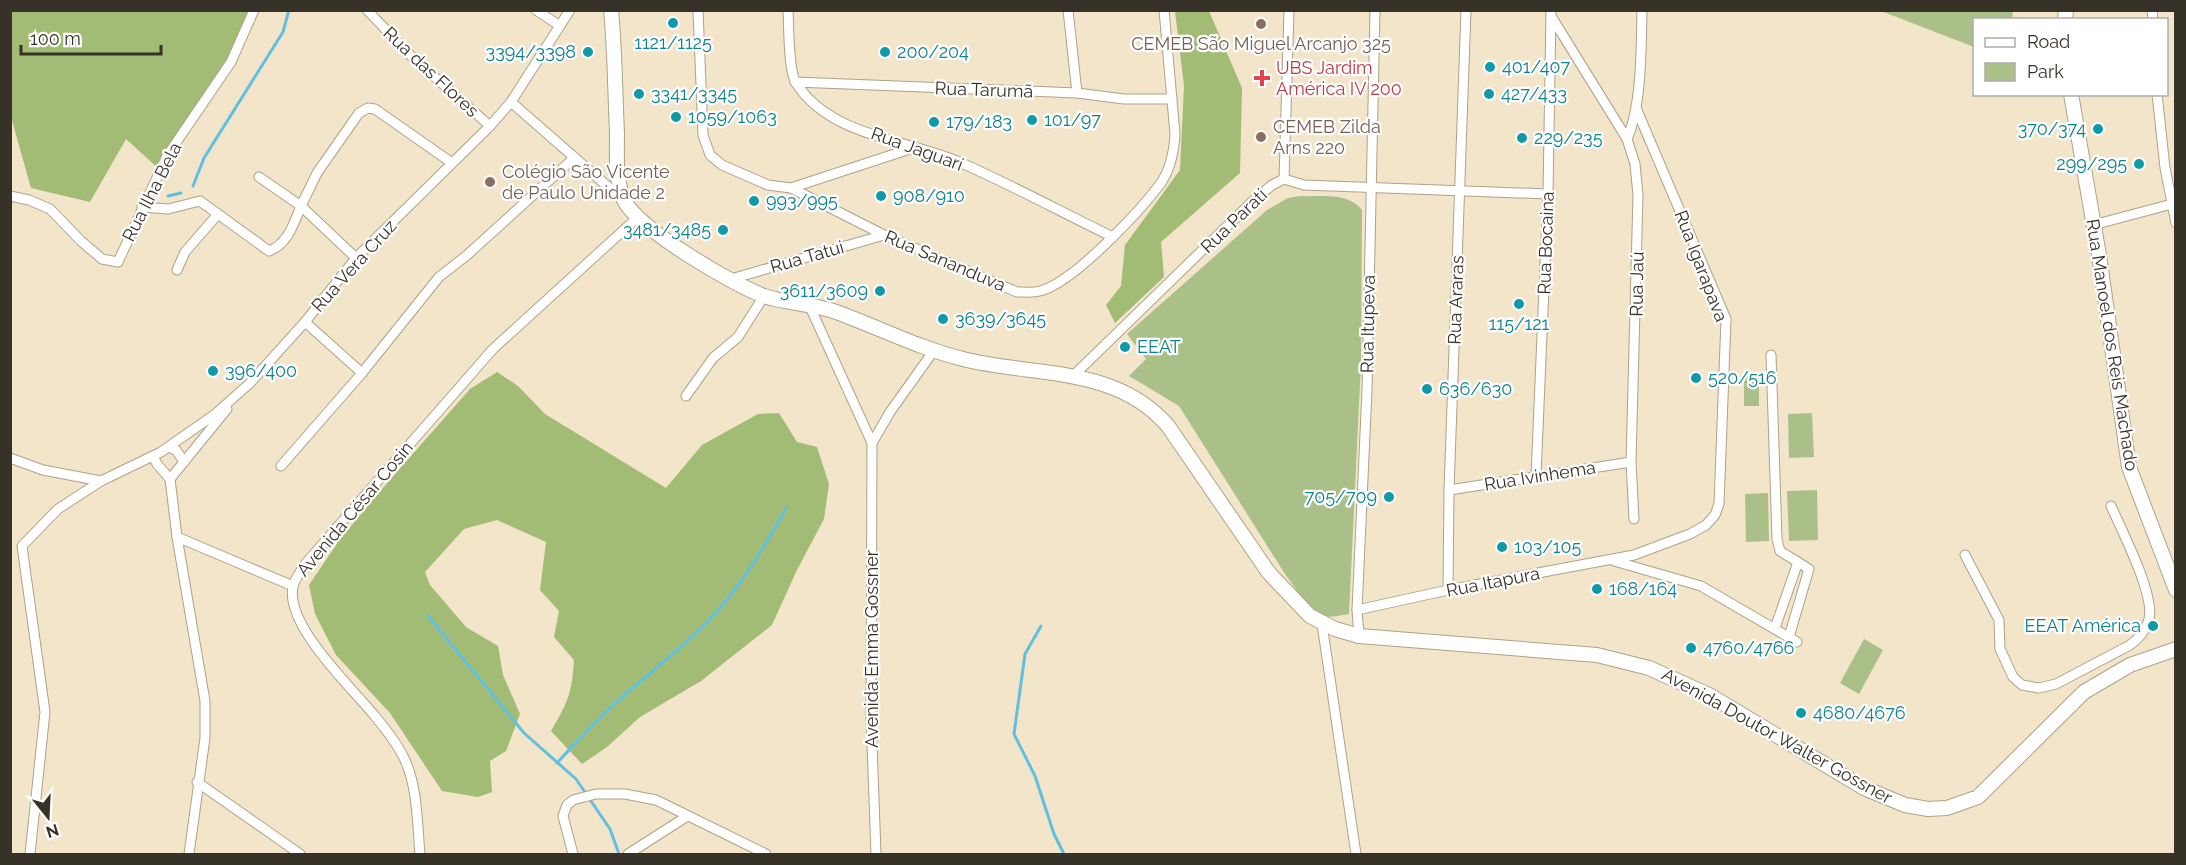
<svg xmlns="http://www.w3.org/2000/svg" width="2186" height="865" viewBox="0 0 2186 865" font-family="Raleway,sans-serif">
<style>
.green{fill:#abc089}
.forest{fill:#a3bc75}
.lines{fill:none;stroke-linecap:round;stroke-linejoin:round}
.stream{stroke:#61c0df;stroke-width:3}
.street-casing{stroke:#aea288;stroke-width:11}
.secondary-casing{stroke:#aea288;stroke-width:16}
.street{stroke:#fff;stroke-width:9}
.secondary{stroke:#fff;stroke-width:14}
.culture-dot{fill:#0f9aa8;stroke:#fff;stroke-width:2}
.education-dot{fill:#8d6e63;stroke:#fff;stroke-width:2}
.health-dot{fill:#e0444e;stroke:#fff;stroke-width:2}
.labels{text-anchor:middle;stroke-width:4.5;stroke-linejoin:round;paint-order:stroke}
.culture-label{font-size:18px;fill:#0d838f;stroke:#fff;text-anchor:start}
.education-label{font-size:18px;fill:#785e54;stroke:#fff;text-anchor:start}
.health-label{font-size:18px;fill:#be3a42;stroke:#fff;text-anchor:start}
.street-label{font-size:18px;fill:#373228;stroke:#fff}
</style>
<rect width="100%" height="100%" fill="#f2e5c9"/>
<!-- green -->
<g class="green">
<polygon points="1881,11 2013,11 2012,19 1974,20 1974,47"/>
<path d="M1300,196C1321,197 1348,192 1362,210L1361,363L1349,614C1342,615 1332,618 1325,616C1309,610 1295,587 1285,574L1179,406L1129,376L1146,359L1127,334L1267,210L1288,198Z"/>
<rect x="1744" y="373" width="15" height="33"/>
<polygon points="1812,413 1814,457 1789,458 1788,414"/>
<polygon points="1817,490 1818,540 1789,541 1787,491"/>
<polygon points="1768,493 1769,541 1746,542 1745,494"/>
<polygon points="1864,639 1883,650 1859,694 1840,683"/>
</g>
<!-- forest -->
<g class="forest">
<polygon points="10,11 254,11 231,62 160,170 126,139 90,202 31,188 11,117"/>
<polygon points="1175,11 1209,11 1242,88 1240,173 1161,242 1164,277 1115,323 1106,305 1121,286 1125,245 1180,170 1184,86"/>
<path d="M497,372L518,386L545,414L666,488L702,445L758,414L779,413L797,442L817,447L829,484L824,519L797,570L772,625L701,681L640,717L607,747L582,764L551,731C568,702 572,693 574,660L554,637L559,611L540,590L546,542L497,520L464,529L425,572L430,585L466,627L498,646L503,675L520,714L506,751L490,761L492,792L478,797L442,791L390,713L336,655L315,614L309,585L340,539L388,482L470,389Z"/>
</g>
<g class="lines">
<!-- stream -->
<g class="stream">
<polyline points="193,186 204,158 283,32 289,10"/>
<polyline points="168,196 181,193"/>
<polyline points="428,616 524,733 576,779 610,829 619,854"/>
<polyline points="1041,626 1025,654 1014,734 1035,776 1054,834 1064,854"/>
<path d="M557,763C578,740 599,717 622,697C651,672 681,649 708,621C740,588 764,548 786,508"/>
</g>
<!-- street casing -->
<g class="street-casing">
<g id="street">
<polyline points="367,10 412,57 490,126"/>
<polyline points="536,10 560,26"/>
<path d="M698,10L703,135L710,155L722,165L768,185L791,188L884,235L1017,292C1024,292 1033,293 1040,291C1073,283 1140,211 1161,183C1171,168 1174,152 1175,134L1164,10"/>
<path d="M788,10C789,27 788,69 796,83C830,136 904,139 957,161C1010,184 1061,212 1113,237"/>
<polyline points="1068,10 1077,93"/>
<polyline points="2152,10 2153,20"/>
<polyline points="1551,16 1627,139"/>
<polyline points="795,82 1077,93 1124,99 1172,99"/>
<polyline points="2157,94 2165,168 2176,223"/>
<polyline points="511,102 622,199"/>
<polyline points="259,177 301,206 317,173 359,113 368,108 375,109 452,163"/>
<polyline points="1284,179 1289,10"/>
<polyline points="791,188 913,148"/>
<polyline points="10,196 29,200 50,209 81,241 102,259 118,262 167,156 231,62 254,10"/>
<path d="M142,207L168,209L200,201L269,251C288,244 294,223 301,206L356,258"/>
<polyline points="2093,225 2172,204"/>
<polyline points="177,270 185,252 218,214"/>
<polyline points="731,279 884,235"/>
<polyline points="810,307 872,443 871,716 876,854"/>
<polyline points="305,322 362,373"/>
<polyline points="1771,355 1777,539 1780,551 1809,569 1789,637"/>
<polyline points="1073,376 1254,200 1272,185 1284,179 1304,185 1548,194"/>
<polyline points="686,396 713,358 738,337 764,296"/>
<polyline points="872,443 890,412 935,349"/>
<polyline points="168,447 176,450 184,462"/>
<polyline points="153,456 157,464 170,479"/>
<polyline points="10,458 43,470 101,481"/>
<polyline points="281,466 362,373 439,277 466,256 574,158"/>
<polyline points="1536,476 1548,194 1551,10"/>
<polyline points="170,479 177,537 205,701 205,738 189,854"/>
<polyline points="170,479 227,409"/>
<polyline points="1449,490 1631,462"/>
<path d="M1634,519L1631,462L1638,195L1635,164L1627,139C1642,105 1641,48 1642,10"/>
<polyline points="177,537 293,586"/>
<path d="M1965,555L1999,620L2000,649L2013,677L2022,685L2039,688L2056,684L2130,645C2139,638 2146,631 2149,619C2155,595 2122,531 2111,506"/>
<polyline points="1614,561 1701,586 1797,642"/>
<polyline points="1448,590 1449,490 1466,10"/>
<polyline points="1357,610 1448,590 1634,555 1690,534 1706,525 1715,515 1719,504 1726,319 1636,108"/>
<polyline points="1322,624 1356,854"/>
<polyline points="1775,628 1798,562"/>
<polyline points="1359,636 1357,610 1367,390 1375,10"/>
<polyline points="197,782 300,854"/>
<polyline points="30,854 45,712 22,546 58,509 101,481 161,452 214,415 249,384 305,322 356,258 490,126 511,102 570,10"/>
<path d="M420,854C417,823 418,785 403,756C396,742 384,727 374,715C351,687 285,625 293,587C294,579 302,570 306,563L493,349L637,218"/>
<polyline points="573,854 563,816 567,805 573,800 596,794 625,794 656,800 766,854"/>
<polyline points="628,854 686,817"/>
</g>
</g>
<!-- secondary casing -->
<g class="secondary-casing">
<g id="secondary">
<path d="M611,10C615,51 615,92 617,133C617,154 615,180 624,200C638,229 732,284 764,296C789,304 816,304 839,313C879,328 922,349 963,359C1034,377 1116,365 1168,426L1269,573L1310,616L1335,629L1359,636L1597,655L1649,668L1711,696L1864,788L1905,805L1928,809L1947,808L1978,797L2084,692L2130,665L2176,649"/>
<polyline points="2065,20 2066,10"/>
<polyline points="2071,94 2099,255 2129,467 2176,590"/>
</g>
</g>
<!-- street -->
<use href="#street" class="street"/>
<!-- secondary -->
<use href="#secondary" class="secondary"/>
</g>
<!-- markers -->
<g class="culture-dot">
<circle cx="673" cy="23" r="6"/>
<circle cx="588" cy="52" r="6"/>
<circle cx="885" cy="52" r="6"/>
<circle cx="1490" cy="67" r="6"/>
<circle cx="639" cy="94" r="6"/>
<circle cx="1489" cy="94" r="6"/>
<circle cx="676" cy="117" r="6"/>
<circle cx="1032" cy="120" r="6"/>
<circle cx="934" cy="122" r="6"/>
<circle cx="2098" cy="129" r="6"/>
<circle cx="1522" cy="138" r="6"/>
<circle cx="2139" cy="164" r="6"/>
<circle cx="881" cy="196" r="6"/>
<circle cx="754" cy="201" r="6"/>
<circle cx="723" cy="230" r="6"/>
<circle cx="880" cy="291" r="6"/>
<circle cx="1519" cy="304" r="6"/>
<circle cx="943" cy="319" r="6"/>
<circle cx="1125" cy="347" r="6"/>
<circle cx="213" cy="371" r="6"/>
<circle cx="1696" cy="378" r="6"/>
<circle cx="1427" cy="389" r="6"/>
<circle cx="1389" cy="497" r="6"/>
<circle cx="1502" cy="547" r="6"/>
<circle cx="1597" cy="589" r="6"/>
<circle cx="2153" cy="626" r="6"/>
<circle cx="1691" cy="648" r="6"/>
<circle cx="1801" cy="713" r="6"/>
</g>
<g class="education-dot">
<circle cx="1261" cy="24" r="6"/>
<circle cx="1261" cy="137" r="6"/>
<circle cx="490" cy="182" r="6"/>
</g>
<path class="health-dot" d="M1259 69h6v6h6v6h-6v6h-6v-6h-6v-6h6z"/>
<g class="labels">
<!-- culture labels -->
<g class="culture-label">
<text x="673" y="49" text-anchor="middle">1121/1125</text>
<text x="576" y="58" text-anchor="end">3394/3398</text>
<text x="897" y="58">200/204</text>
<text x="1502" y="73">401/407</text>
<text x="651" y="100">3341/3345</text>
<text x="1501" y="100">427/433</text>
<text x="688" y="123">1059/1063</text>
<text x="1044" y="126">101/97</text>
<text x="946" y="128">179/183</text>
<text x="2086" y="135" text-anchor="end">370/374</text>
<text x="1534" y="144">229/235</text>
<text x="2127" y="170" text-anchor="end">299/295</text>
<text x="893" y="202">908/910</text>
<text x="766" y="207">993/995</text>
<text x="711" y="236" text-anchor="end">3481/3485</text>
<text x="868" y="297" text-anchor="end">3611/3609</text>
<text x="955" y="325">3639/3645</text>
<text x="1519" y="330" text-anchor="middle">115/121</text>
<text x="1137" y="353">EEAT</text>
<text x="225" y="377">396/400</text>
<text x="1708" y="384">520/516</text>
<text x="1439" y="395">636/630</text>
<text x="1377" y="503" text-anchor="end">705/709</text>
<text x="1514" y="553">103/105</text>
<text x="1609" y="595">168/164</text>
<text x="2141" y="632" text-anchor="end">EEAT América</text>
<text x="1703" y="654">4760/4766</text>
<text x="1813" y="719">4680/4676</text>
</g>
<!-- education labels -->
<g class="education-label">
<text x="1261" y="50" text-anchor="middle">CEMEB São Miguel Arcanjo 325</text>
<text x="1273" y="133">CEMEB Zilda<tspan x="1273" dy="21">Arns 220</tspan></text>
<text x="502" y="178">Colégio São Vicente<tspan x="502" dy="21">de Paulo Unidade 2</tspan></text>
</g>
<!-- health labels -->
<g class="health-label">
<text x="1276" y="74">UBS Jardim<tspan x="1276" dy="21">América IV 200</tspan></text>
</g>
<!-- street labels -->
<g class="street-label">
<text transform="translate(431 72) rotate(43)" y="6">Rua das Flores</text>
<text transform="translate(984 90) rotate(2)" y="6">Rua Tarumã</text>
<text transform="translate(917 149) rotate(20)" y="6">Rua Jaguarí</text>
<text transform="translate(152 192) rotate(-63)" y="6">Rua Ilha Bela</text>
<text transform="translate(1234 221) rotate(-44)" y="6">Rua Parati</text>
<text transform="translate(1546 243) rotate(-88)" y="6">Rua Bocaina</text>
<text transform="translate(807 257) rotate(-16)" y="6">Rua Tatui</text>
<text transform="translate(945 261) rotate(23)" y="6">Rua Sananduva</text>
<text transform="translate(354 266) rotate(-48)" y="6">Rua Vera Cruz</text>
<text transform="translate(1701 266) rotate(69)" y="6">Rua Igarapava</text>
<text transform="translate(1637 284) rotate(-89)" y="6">Rua Jaú</text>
<text transform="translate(1456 300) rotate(-88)" y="6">Rua Araras</text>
<text transform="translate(1368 324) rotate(-89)" y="6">Rua Itupeva</text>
<text transform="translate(2112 345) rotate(81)" y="6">Rua Manoel dos Reis Machado</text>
<text transform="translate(1540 476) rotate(-9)" y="6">Rua Ivinhema</text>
<text transform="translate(355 509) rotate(-50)" y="6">Avenida César Cosin</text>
<text transform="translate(1493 582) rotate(-11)" y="6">Rua Itapura</text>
<text transform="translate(872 649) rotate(-90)" y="6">Avenida Emma Gossner</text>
<text transform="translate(1777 736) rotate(29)" y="6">Avenida Doutor Walter Gossner</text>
</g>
</g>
<!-- border -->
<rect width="2186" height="865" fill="none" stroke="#373228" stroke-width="24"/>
<!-- legend -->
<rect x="1973" y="18" width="195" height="78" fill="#ffffff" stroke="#afada9" stroke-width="1.5"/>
<rect x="1985" y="38" width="30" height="9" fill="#ffffff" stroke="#afada9" stroke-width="1.5"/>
<text x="2027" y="48" font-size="18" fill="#373228">Road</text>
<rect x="1985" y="63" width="30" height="18" fill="#abc089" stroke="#afada9" stroke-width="1.5"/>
<text x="2027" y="78" font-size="18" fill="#373228">Park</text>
<!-- north arrow -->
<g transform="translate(48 817) rotate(162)" stroke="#ffffff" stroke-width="4.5" paint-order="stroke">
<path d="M0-4.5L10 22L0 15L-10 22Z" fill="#373228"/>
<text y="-9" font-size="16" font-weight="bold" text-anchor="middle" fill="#373228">N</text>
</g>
<!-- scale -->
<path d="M21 45v9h140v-9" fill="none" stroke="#373228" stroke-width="3"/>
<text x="30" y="45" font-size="18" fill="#373228" stroke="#ffffff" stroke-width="4.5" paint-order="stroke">100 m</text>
</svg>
